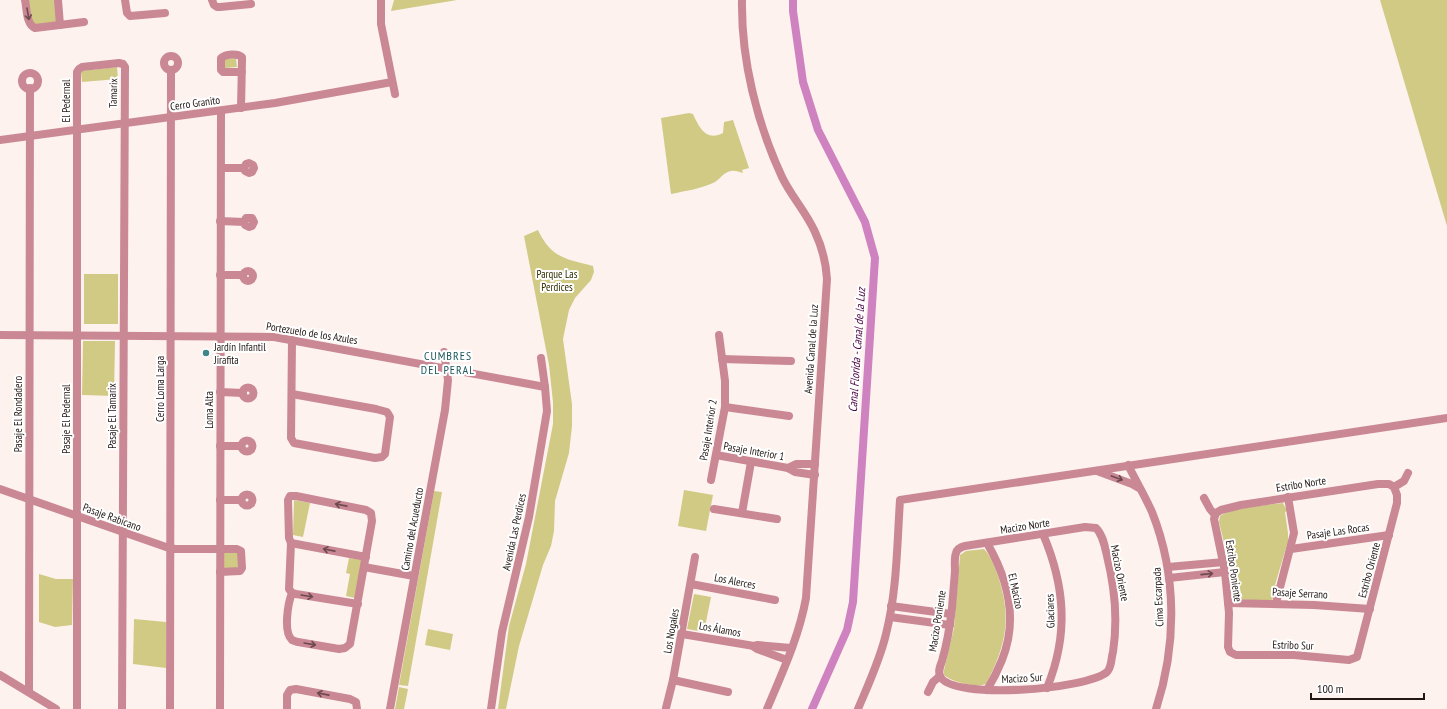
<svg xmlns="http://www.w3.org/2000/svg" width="1447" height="709" viewBox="0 0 1447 709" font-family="'PT Sans Narrow',sans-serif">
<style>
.green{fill:#d1ca84}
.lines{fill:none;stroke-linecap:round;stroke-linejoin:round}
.canal{stroke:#ce82c0;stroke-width:8}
.street{stroke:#ca8895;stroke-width:8}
.oneway{stroke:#6d4a4e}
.poi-dot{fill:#3e868b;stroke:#fff;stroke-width:1.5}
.labels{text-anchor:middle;stroke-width:4;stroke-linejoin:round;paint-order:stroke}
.street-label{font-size:11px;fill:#211714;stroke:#fff}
.park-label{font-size:11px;fill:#302c00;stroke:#fff}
.poi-label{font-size:11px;fill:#211714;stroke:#fff;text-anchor:start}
.water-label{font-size:12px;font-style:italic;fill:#4a0342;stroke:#fff}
.neighbourhood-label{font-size:12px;letter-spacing:1px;fill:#205b5f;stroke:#fff}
</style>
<rect width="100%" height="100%" fill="#fdf2ee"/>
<!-- green -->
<g class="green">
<polygon points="28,0 55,0 57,20 55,23 37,25 32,23"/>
<polygon points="394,0 457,0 391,11"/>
<polygon points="1380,0 1447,0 1447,226"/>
<polygon points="236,58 237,67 225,68 224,59"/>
<polygon points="117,67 118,79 82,82 81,71"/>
<path d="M689,113L693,114C699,127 706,142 723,133L724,122L733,120L749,168L742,170L743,173C739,172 735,170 731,171C723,172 720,180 713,183C700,189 685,191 671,194L661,118Z"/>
<path d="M538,230C551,258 566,259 593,266L594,272L591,280L575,298L569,310L563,339L572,404V426L569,453L555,501L554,531L551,546L543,565L519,646L506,709H498L509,626L526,564L553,424V402L549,365L524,236Z"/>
<rect x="84" y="274" width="34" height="50"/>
<polygon points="83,341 115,341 114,396 82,395"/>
<polygon points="684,490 713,495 706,531 678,526"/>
<polygon points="434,491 442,492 408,686 399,685"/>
<polygon points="294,500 310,503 303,537 293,535"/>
<path d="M1283,503L1287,511L1285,512L1288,533V541L1275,585L1278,586L1275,596L1271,601L1232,599L1228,559L1219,522L1220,516C1231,508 1268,505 1283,503Z"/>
<path d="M984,549C991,556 995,567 998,576C1012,618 1006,646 986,684C976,688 952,682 944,675V670L954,628L960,555L966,551Z"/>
<polygon points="224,552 240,552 239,571 224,571"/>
<polygon points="349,558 362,560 355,598 346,596 350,574 346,573"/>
<polygon points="39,574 56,579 73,579 72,625 55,627 39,622"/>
<polygon points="694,594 711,597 704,632 687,629"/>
<polygon points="134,619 166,622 166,668 133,664"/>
<polygon points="428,629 453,634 450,650 425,645"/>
<polygon points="399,687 408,689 404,709 395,709"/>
</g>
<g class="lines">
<!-- canal -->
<polyline class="canal" points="793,0 793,11 803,82 818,130 865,222 875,258 853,602 847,630 812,709"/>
<!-- street -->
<g class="street">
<path d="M25,0C27,9 26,24 35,28L84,22"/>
<polyline points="58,0 60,25"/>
<polyline points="125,0 127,13 130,16 165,13"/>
<polyline points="212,0 214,5 217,7 220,7 251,4"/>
<polyline points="381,0 381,24 395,94"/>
<path d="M742,0C741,60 757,123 782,177C791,196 806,212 815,232C822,247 826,262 827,279L806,598C799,637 782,673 767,709"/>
<circle cx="171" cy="63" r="7"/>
<circle cx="30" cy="81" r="8"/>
<path d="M241,108L242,60V57C237,53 226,54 221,58V70L223,72H242"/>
<polyline points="0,140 275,103 392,82"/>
<polyline points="221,168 244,168 246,164 249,163 253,165 254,168 252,172 249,173 245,171 244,168"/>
<polyline points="220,221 244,222 246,218 252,218 254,222 252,226 249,227 245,225 244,222"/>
<circle cx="248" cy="276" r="5"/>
<polyline points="220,275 243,275"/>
<polyline points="0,335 274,337 545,387"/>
<polyline points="292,340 291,438 294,443 375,458 382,457 385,454 390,417 387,412 376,409 292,394"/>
<polyline points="722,359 791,361"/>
<circle cx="248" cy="393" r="5.5"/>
<polyline points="220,392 243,393"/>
<polyline points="725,407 789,416"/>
<circle cx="247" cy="446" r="5.5"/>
<polyline points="220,446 241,446"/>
<polyline points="716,455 788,468 795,472 815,475"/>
<path d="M1128,465C1136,481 1145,496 1152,512C1177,575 1177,645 1156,709"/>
<polyline points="788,468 796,464 815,464"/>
<polyline points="1097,471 1132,484 1139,488"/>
<polyline points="711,480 725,407 725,381 719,335"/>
<polygon points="1378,484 1389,484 1394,487 1397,495 1397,503 1357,657 1349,660 1294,655 1236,655 1230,652 1228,647 1229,613 1225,572 1214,519 1216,513 1221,510 1241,505"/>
<polyline points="1394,487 1404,481 1408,473"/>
<polyline points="0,489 166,547 175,549 237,549 241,551 242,568 240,571 220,572"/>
<circle cx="247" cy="500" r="5.5"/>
<polyline points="1204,498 1210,509 1215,515"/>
<polyline points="220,500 241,500"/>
<polyline points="714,509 777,519"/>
<polyline points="742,513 751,462"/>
<path d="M1085,527L1096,528C1103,535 1105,547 1107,556C1115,588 1118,619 1113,652C1111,658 1112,667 1107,672C1088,689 951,701 940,676C938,671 940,666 942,661C947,644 950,626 952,608C953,595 954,583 955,571C955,566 954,558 956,553C957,549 961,547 965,546Z"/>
<path d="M1043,534C1065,586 1069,634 1047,688"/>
<polyline points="291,543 366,557"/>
<path d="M987,543C1008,579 1018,620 1002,660C998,670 993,680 987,690"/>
<polyline points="1291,549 1389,535"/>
<polyline points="364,567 414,576"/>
<polyline points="1168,567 1224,562"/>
<polyline points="1169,578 1225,572"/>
<polyline points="691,584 775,600"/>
<path d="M292,593C288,603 283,632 292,640C292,640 297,642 298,642L339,649L345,648L350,644L372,521L371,513L366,510L296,496H290L288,500L289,538L291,543L289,589L292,593L296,594L358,604"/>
<polyline points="1228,603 1314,605 1370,609"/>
<polyline points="1276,603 1294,533 1288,497"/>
<polyline points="891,606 951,614"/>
<polyline points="890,617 950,625"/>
<polyline points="682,634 754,646 757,645 791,648"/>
<polyline points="754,647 757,649 787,660"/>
<polyline points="0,675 56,709"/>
<polyline points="673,680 728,692"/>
<polyline points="29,692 30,88"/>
<polyline points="928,692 933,682 940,676"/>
<polyline points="666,708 673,680 695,557"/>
<polyline points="77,709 77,72 79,69 82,67 119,63 123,64 125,67 122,709"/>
<polyline points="170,709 171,70"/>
<polyline points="220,709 221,111"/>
<polyline points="287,709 287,695 290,690 296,689 350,699 356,702 357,709"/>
<polyline points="390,709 445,410 448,380 444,352"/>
<polyline points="491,709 502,632 529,517 547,411 545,387 541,358"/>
<path d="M858,709C868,685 880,660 886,634C897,591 897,545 900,500L1447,418"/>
</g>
</g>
<!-- one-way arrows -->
<defs><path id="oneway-shaft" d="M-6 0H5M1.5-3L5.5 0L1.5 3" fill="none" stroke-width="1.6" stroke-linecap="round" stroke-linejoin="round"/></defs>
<g class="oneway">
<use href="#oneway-shaft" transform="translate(28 14) rotate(80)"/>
<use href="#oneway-shaft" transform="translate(1117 478) rotate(20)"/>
<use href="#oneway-shaft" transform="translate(341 505) rotate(-169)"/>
<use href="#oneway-shaft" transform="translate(329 550) rotate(-169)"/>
<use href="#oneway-shaft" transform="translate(1207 574) rotate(-6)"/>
<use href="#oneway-shaft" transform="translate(307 596) rotate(9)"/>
<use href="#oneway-shaft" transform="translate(310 644) rotate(10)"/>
<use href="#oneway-shaft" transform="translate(323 694) rotate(-169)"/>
</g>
<!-- markers -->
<circle class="poi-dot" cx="206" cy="353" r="4"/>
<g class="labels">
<!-- street labels -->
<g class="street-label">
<text transform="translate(113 93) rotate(-89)" y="4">Tamarix</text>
<text transform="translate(66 101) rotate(-90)" y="4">El Pedernal</text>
<text transform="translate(195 103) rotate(-8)" y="4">Cerro Granito</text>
<text transform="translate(312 333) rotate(9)" y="4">Portezuelo de los Azules</text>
<text transform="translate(811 349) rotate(-86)" y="4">Avenida Canal de la Luz</text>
<text transform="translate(160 389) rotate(-90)" y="4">Cerro Loma Larga</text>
<text transform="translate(209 410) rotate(-90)" y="4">Loma Alta</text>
<text transform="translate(18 414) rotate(-90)" y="4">Pasaje El Rondadero</text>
<text transform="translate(112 416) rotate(-90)" y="4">Pasaje El Tamarix</text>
<text transform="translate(66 419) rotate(-90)" y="4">Pasaje El Pedernal</text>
<text transform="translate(708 430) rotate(-81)" y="4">Pasaje Interior 2</text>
<text transform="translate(754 451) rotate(10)" y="4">Pasaje Interior 1</text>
<text transform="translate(1301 484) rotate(-9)" y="4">Estribo Norte</text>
<text transform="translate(112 517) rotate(20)" y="4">Pasaje Rabicano</text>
<text transform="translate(1025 526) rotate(-9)" y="4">Macizo Norte</text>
<text transform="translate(412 529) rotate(-80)" y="4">Camino del Acueducto</text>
<text transform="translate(1338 531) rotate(-8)" y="4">Pasaje Las Rocas</text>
<text transform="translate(514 532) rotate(-78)" y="4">Avenida Las Perdices</text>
<text transform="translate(1369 570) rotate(-75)" y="4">Estribo Oriente</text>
<text transform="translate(1234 571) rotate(82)" y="4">Estribo Poniente</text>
<text transform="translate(1120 573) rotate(79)" y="4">Macizo Oriente</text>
<text transform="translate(735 581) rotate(11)" y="4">Los Alerces</text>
<text transform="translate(1016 591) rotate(78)" y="4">El Macizo</text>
<text transform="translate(1300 593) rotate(3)" y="4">Pasaje Serrano</text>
<text transform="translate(1158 597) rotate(-93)" y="4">Cima Escarpada</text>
<text transform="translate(1050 611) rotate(-92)" y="4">Glaciares</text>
<text transform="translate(937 621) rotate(-81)" y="4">Macizo Poniente</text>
<text transform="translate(720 629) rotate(10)" y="4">Los Álamos</text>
<text transform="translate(671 631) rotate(-80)" y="4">Los Nogales</text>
<text transform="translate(1293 645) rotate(2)" y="4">Estribo Sur</text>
<text transform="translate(1022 678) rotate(-3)" y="4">Macizo Sur</text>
</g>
<!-- park labels -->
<g class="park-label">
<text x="557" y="278">Parque Las<tspan x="557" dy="13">Perdices</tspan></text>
</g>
<!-- poi labels -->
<g class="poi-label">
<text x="214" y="351">Jardín Infantil<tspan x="214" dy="13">Jirafita</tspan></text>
</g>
<!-- water labels -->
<g class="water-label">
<text transform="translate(857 350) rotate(-86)" y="4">Canal Florida - Canal de la Luz</text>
</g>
<!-- neighbourhood labels -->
<g class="neighbourhood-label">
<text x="448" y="360">CUMBRES<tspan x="448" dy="14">DEL PERAL</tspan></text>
</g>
</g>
<!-- scale -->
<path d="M1311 693v6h113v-6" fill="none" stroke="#211714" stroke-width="2"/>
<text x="1317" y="693" font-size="12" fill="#211714" stroke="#ffffff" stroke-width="3" paint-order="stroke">100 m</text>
</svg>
